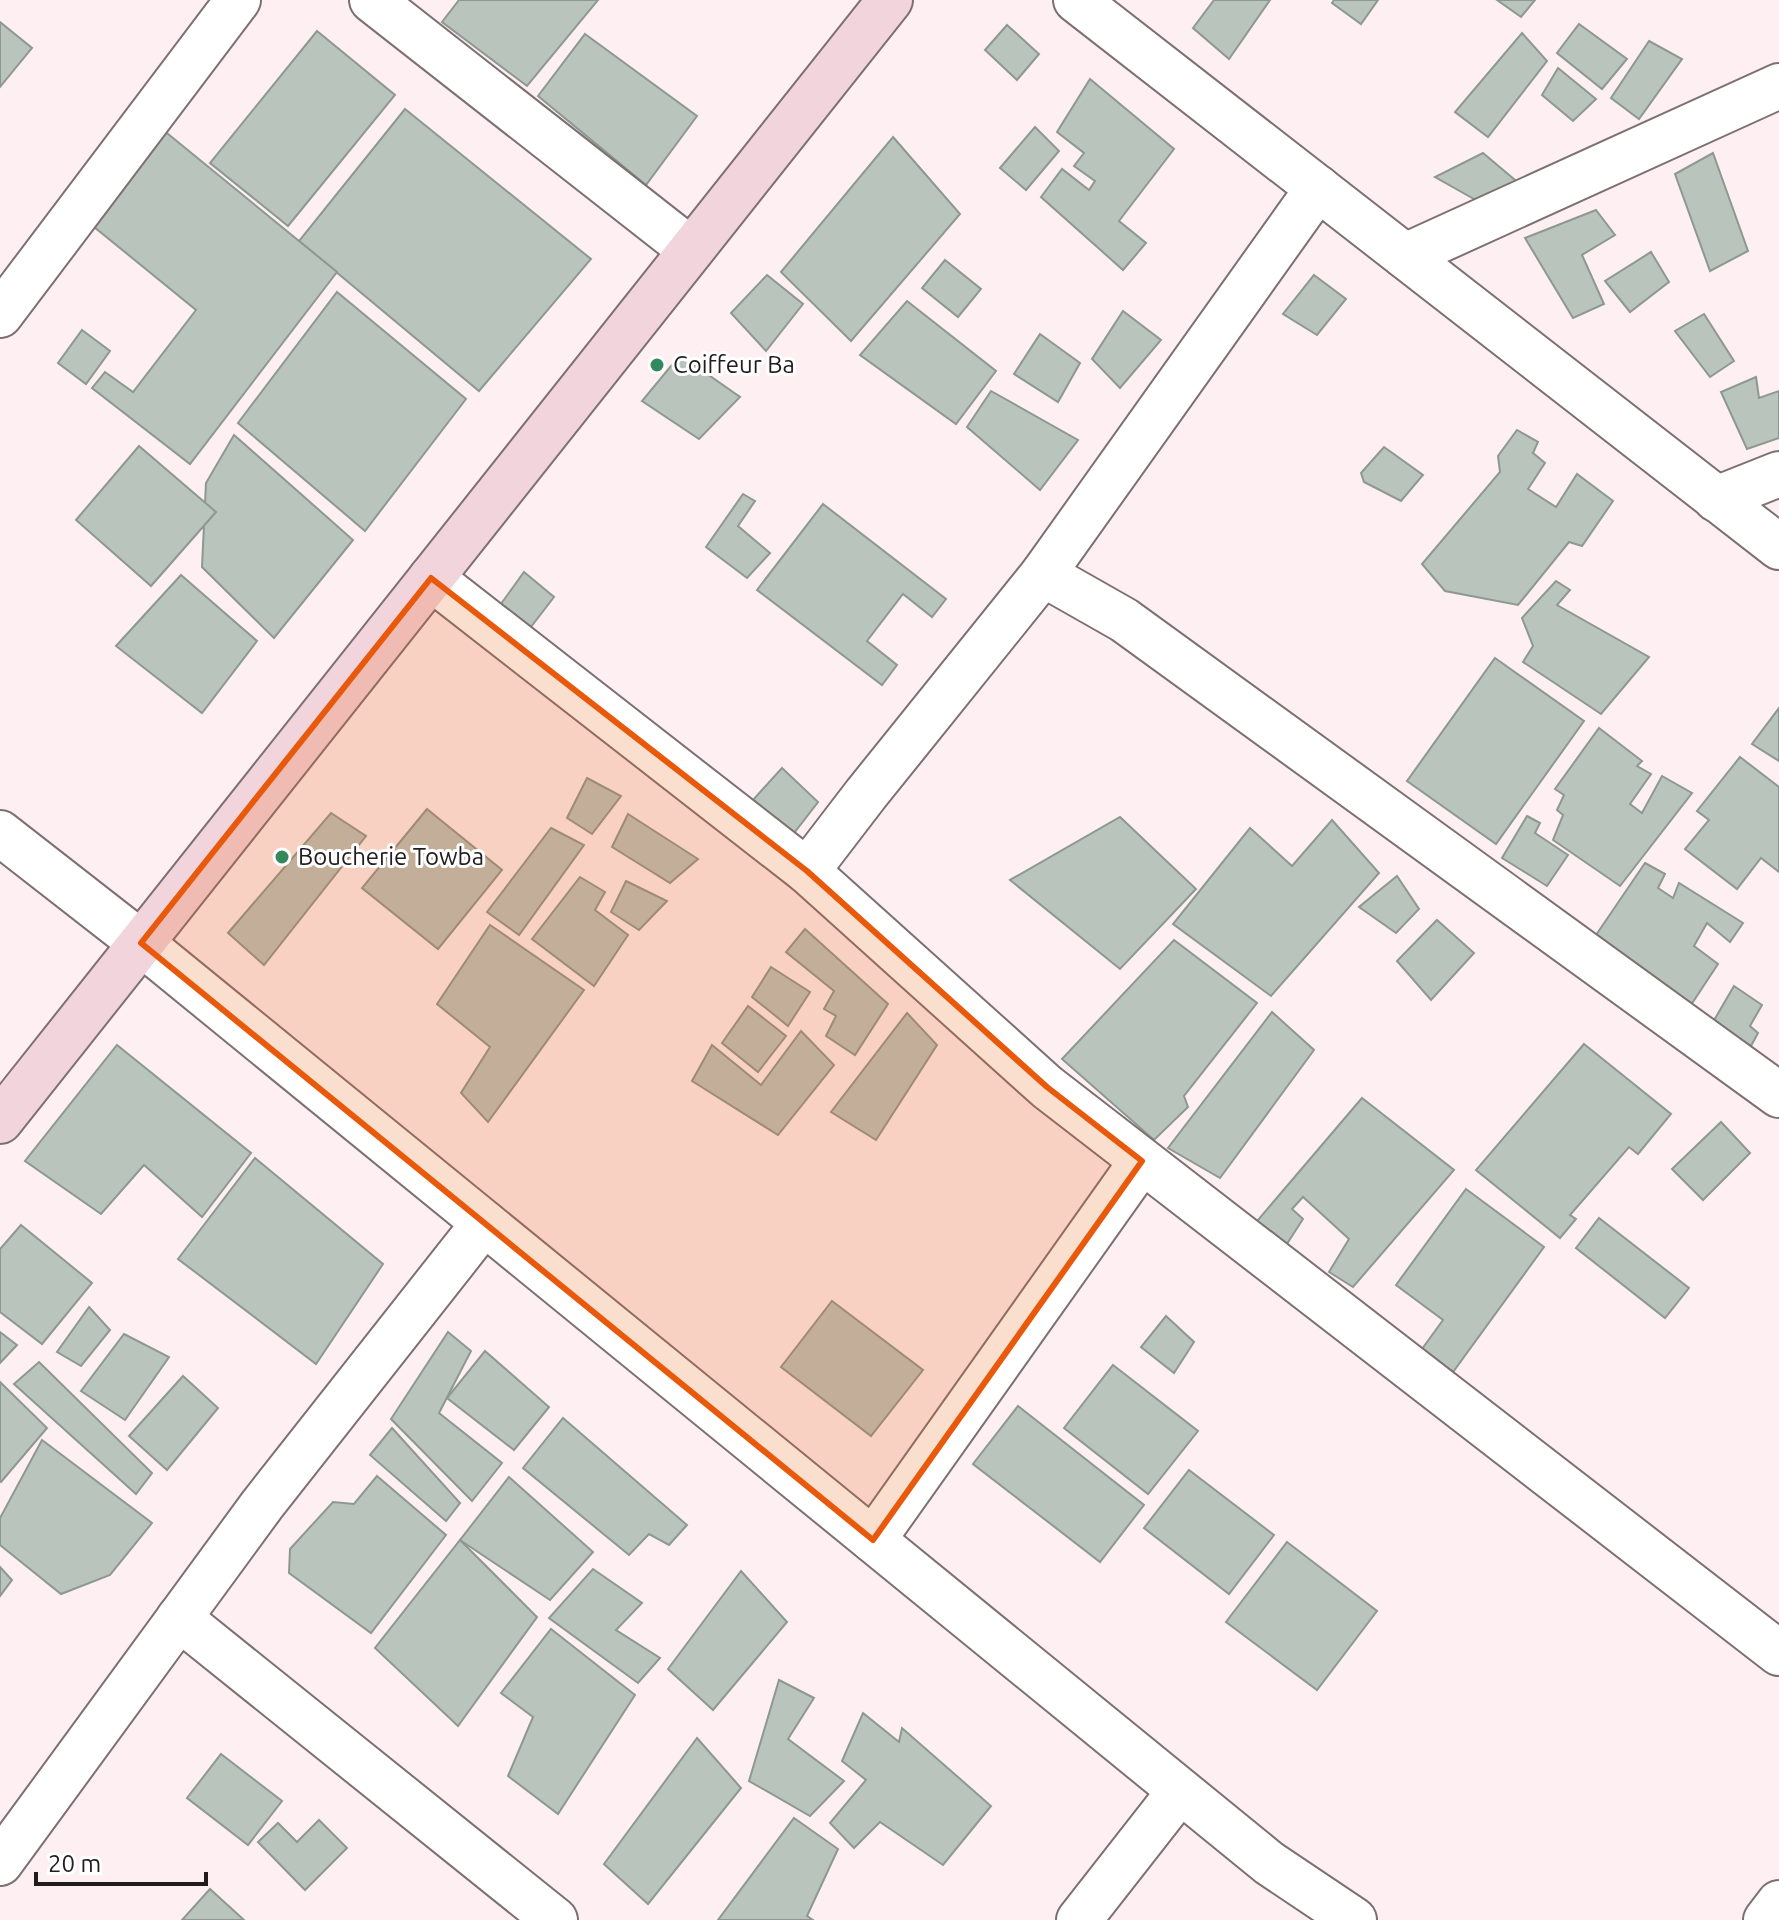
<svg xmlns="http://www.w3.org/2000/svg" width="1779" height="1920" viewBox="0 0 1779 1920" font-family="Ubuntu,sans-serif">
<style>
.building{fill:#b9c4bd;stroke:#8d9891;stroke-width:2}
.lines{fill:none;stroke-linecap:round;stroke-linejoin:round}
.street-casing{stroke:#7d7072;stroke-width:48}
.secondary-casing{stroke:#7d7072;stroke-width:48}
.street{stroke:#fff;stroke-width:44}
.secondary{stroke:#f2d4dc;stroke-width:44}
.marked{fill:#e8590c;fill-opacity:0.2;stroke:#e8590c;stroke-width:6;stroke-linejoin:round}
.poi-dot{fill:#34895c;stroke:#fff;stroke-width:3}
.labels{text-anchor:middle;stroke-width:6;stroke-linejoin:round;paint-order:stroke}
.poi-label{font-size:24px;fill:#211c1d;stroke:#fff;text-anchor:start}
</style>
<rect width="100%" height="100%" fill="#fdeff2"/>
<!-- building -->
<g class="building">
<polygon points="459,0 598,0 527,86 442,22"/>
<polygon points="1214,0 1270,0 1229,59 1193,28"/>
<polygon points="1334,0 1378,0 1361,24 1332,3"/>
<polygon points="1497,0 1535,0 1521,17"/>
<polygon points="0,22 32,48 0,87"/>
<polygon points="1579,24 1627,59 1602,89 1557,53"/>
<polygon points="1007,25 1039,54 1017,80 985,50"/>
<polygon points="317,31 395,95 288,226 210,163"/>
<polygon points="1522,33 1547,61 1488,137 1455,112"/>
<polygon points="585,34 697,116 646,185 538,96"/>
<polygon points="1649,41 1682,59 1639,119 1611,98"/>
<polygon points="1558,68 1596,99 1573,121 1542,95"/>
<polygon points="1090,79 1174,149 1119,221 1146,243 1123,270 1041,197 1062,169 1089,190 1095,181 1074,166 1084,153 1057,132"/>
<polygon points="405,109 591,259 479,391 299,241"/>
<polygon points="1035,127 1059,151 1026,190 1000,168"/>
<polygon points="162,129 337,272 190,464 92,388 105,372 133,392 196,310 88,222"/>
<polygon points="893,137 960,214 851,341 781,272"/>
<polygon points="1483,153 1521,185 1481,203 1435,177"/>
<polygon points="1713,153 1748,251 1710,271 1675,174"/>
<polygon points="1596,210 1615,235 1582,255 1604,304 1573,318 1525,238"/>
<polygon points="1651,252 1669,282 1630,312 1605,281"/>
<polygon points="945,260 981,289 958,317 922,288"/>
<polygon points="767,275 803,304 766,351 731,313"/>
<polygon points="1314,275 1346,299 1317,335 1283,314"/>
<polygon points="337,292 466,399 365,531 238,423"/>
<polygon points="907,301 996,371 956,424 860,355"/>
<polygon points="1123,311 1161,340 1120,388 1092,359"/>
<polygon points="1704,314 1734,361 1710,377 1675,331"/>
<polygon points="82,330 110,351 86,384 58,363"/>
<polygon points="1040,334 1080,363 1058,402 1014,374"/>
<polygon points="680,355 740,397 699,439 642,401"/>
<polygon points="1756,377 1759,398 1779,391 1779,438 1747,449 1721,392"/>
<polygon points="991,391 1078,440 1040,490 967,427"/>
<polygon points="1517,430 1538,442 1533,453 1545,463 1528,489 1556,507 1577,474 1613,501 1582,546 1569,542 1518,605 1445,591 1422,564 1500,472 1498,456"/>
<polygon points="234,435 353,540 274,638 202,567 206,483"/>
<polygon points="139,446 216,512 151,586 76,520"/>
<polygon points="1384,447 1423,475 1401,501 1364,482 1361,473"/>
<polygon points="743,494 755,501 738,526 770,553 747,578 706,547"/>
<polygon points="823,504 946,599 932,617 903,594 867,641 897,665 882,685 757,590"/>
<polygon points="524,572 554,597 527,632 498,608"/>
<polygon points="181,575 257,641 202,713 116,646"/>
<polygon points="1556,581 1570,590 1557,605 1649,657 1601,714 1523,662 1533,646 1522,618"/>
<polygon points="1495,658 1584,721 1496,844 1407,781"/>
<polygon points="1779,708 1779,761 1752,744"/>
<polygon points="1599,728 1642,761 1637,766 1651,774 1630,804 1642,813 1662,776 1692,793 1620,886 1553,840 1563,815 1557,810 1564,795 1555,789"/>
<polygon points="1740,757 1779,787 1779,872 1761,858 1737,889 1685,849 1709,820 1697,811"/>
<polygon points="782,768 818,802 791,837 753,800"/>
<polygon points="587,778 621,796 592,834 567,818"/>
<polygon points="427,809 502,870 438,949 362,888"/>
<polygon points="331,813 366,836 264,965 228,933"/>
<polygon points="628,814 698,859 670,883 612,847"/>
<polygon points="1527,816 1540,823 1535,833 1568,855 1547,886 1502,858"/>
<polygon points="1120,817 1196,889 1120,969 1010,880"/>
<polygon points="1332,820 1379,873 1271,996 1173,924 1250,828 1292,866"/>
<polygon points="551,828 584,845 519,935 487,912"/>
<polygon points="1645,863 1665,874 1658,888 1673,898 1679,883 1743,923 1730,942 1707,923 1694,946 1718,964 1687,1011 1596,935"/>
<polygon points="1397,876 1419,909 1396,933 1359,907"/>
<polygon points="580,877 605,892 595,910 628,935 594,986 532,939"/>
<polygon points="626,881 667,901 639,930 611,912"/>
<polygon points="1437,920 1474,953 1431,1000 1397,961"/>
<polygon points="490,925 584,990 488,1122 461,1093 490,1047 437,1004"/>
<polygon points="805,929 888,1004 855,1055 826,1036 836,1016 824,1009 834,991 786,952"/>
<polygon points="1174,940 1257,1003 1184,1096 1188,1107 1154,1140 1062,1059"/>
<polygon points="771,967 810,992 788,1026 752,997"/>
<polygon points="1734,986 1762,1005 1750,1026 1758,1033 1751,1046 1713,1022"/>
<polygon points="748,1006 786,1036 758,1072 722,1043"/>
<polygon points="1272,1012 1314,1050 1220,1178 1168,1148"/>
<polygon points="907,1013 937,1045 876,1140 831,1112"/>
<polygon points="801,1031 834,1065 778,1135 692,1081 712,1045 761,1085"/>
<polygon points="1584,1044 1671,1114 1638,1154 1629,1147 1570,1215 1576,1219 1560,1238 1476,1170"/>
<polygon points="117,1045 251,1153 202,1217 144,1165 101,1214 25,1161"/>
<polygon points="1362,1098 1454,1170 1353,1287 1329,1272 1349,1239 1303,1197 1292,1209 1303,1219 1283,1250 1252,1227"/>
<polygon points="1721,1122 1750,1153 1703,1200 1672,1169"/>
<polygon points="255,1158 383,1264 316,1364 178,1259"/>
<polygon points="1466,1189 1544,1247 1453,1372 1422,1349 1443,1320 1396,1285"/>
<polygon points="1599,1218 1689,1288 1665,1318 1576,1248"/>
<polygon points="21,1225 92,1283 42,1344 0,1312 0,1249"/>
<polygon points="832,1301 923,1370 871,1436 781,1367"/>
<polygon points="89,1307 110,1330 81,1366 57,1352"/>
<polygon points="1166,1316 1194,1342 1174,1373 1141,1347"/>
<polygon points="0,1332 17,1345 0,1363"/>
<polygon points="448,1332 471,1351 439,1413 502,1463 472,1501 391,1419"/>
<polygon points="124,1334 169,1357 125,1420 81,1391"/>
<polygon points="485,1351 549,1407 514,1450 447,1398"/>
<polygon points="39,1362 152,1473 136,1494 14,1384"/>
<polygon points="1113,1365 1198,1431 1148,1494 1064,1428"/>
<polygon points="183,1376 218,1408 167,1470 129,1436"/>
<polygon points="0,1382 47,1428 1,1482 0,1481"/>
<polygon points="1018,1406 1144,1505 1100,1562 973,1464"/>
<polygon points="563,1418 687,1525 669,1545 649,1534 629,1555 523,1468"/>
<polygon points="392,1428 460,1503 446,1521 370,1455"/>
<polygon points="42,1440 152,1523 110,1575 61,1594 0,1545 0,1518"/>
<polygon points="1189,1470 1274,1535 1229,1594 1144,1528"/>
<polygon points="377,1476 446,1535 371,1633 289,1573 290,1549 333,1502 354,1504"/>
<polygon points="509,1477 593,1552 550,1600 460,1540"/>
<polygon points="460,1540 537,1617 458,1726 375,1648"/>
<polygon points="1287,1542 1377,1611 1317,1690 1226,1622"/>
<polygon points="0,1567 12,1580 0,1596"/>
<polygon points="593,1569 642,1603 616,1630 660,1658 638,1683 549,1618"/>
<polygon points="741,1571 787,1622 713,1710 668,1669"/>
<polygon points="551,1629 635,1695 558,1814 508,1776 533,1717 501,1693"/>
<polygon points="779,1680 814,1698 788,1739 844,1781 810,1816 749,1781"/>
<polygon points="863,1713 899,1742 902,1728 991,1806 943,1865 880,1822 854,1848 830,1823 866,1780 842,1761"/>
<polygon points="697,1738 741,1788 648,1904 604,1864"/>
<polygon points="221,1754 282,1801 248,1845 187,1798"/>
<polygon points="794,1818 838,1849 807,1916 813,1920 718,1920"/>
<polygon points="319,1820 347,1848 305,1890 258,1842 278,1823 297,1842"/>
<polygon points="210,1889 244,1920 182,1920"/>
</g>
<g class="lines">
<!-- street casing -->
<g class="street-casing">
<g id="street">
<polyline points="372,0 691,250"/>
<polyline points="1076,0 1779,547"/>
<polyline points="1405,256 1779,86"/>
<polyline points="0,315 238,0"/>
<polyline points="1716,499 1779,474"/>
<polyline points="1043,574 1124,620 1779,1095"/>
<polyline points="431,578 807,871 1047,1087 1779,1653"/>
<polyline points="0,833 141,943 1269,1863 1354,1920"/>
<polyline points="807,871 866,794 1043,574 1318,188"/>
<polyline points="873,1540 1142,1161"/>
<polyline points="179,1618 555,1920"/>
<polyline points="0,1863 262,1505 484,1223"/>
<polyline points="1079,1920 1180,1791"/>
<polyline points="1766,1920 1779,1903"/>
</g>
</g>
<!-- secondary casing -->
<g class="secondary-casing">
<polyline id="secondary" points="0,1121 890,0"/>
</g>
<!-- street -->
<use href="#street" class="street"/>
<!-- secondary -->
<use href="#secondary" class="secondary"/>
</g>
<!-- marked area -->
<path class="marked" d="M431,578L807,871L1047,1087L1142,1161L873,1540L141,943Z"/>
<!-- markers -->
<g class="poi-dot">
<circle cx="657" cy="365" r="8"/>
<circle cx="282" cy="857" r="8"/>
</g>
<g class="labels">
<!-- poi labels -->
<g class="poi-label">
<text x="673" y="373">Coiffeur Ba</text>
<text x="298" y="865">Boucherie Towba</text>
</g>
</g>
<!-- scale -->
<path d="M36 1872v12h170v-12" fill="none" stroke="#211c1d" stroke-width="4"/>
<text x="48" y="1872" font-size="24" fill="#211c1d" stroke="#ffffff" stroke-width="6" paint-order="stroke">20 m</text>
</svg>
